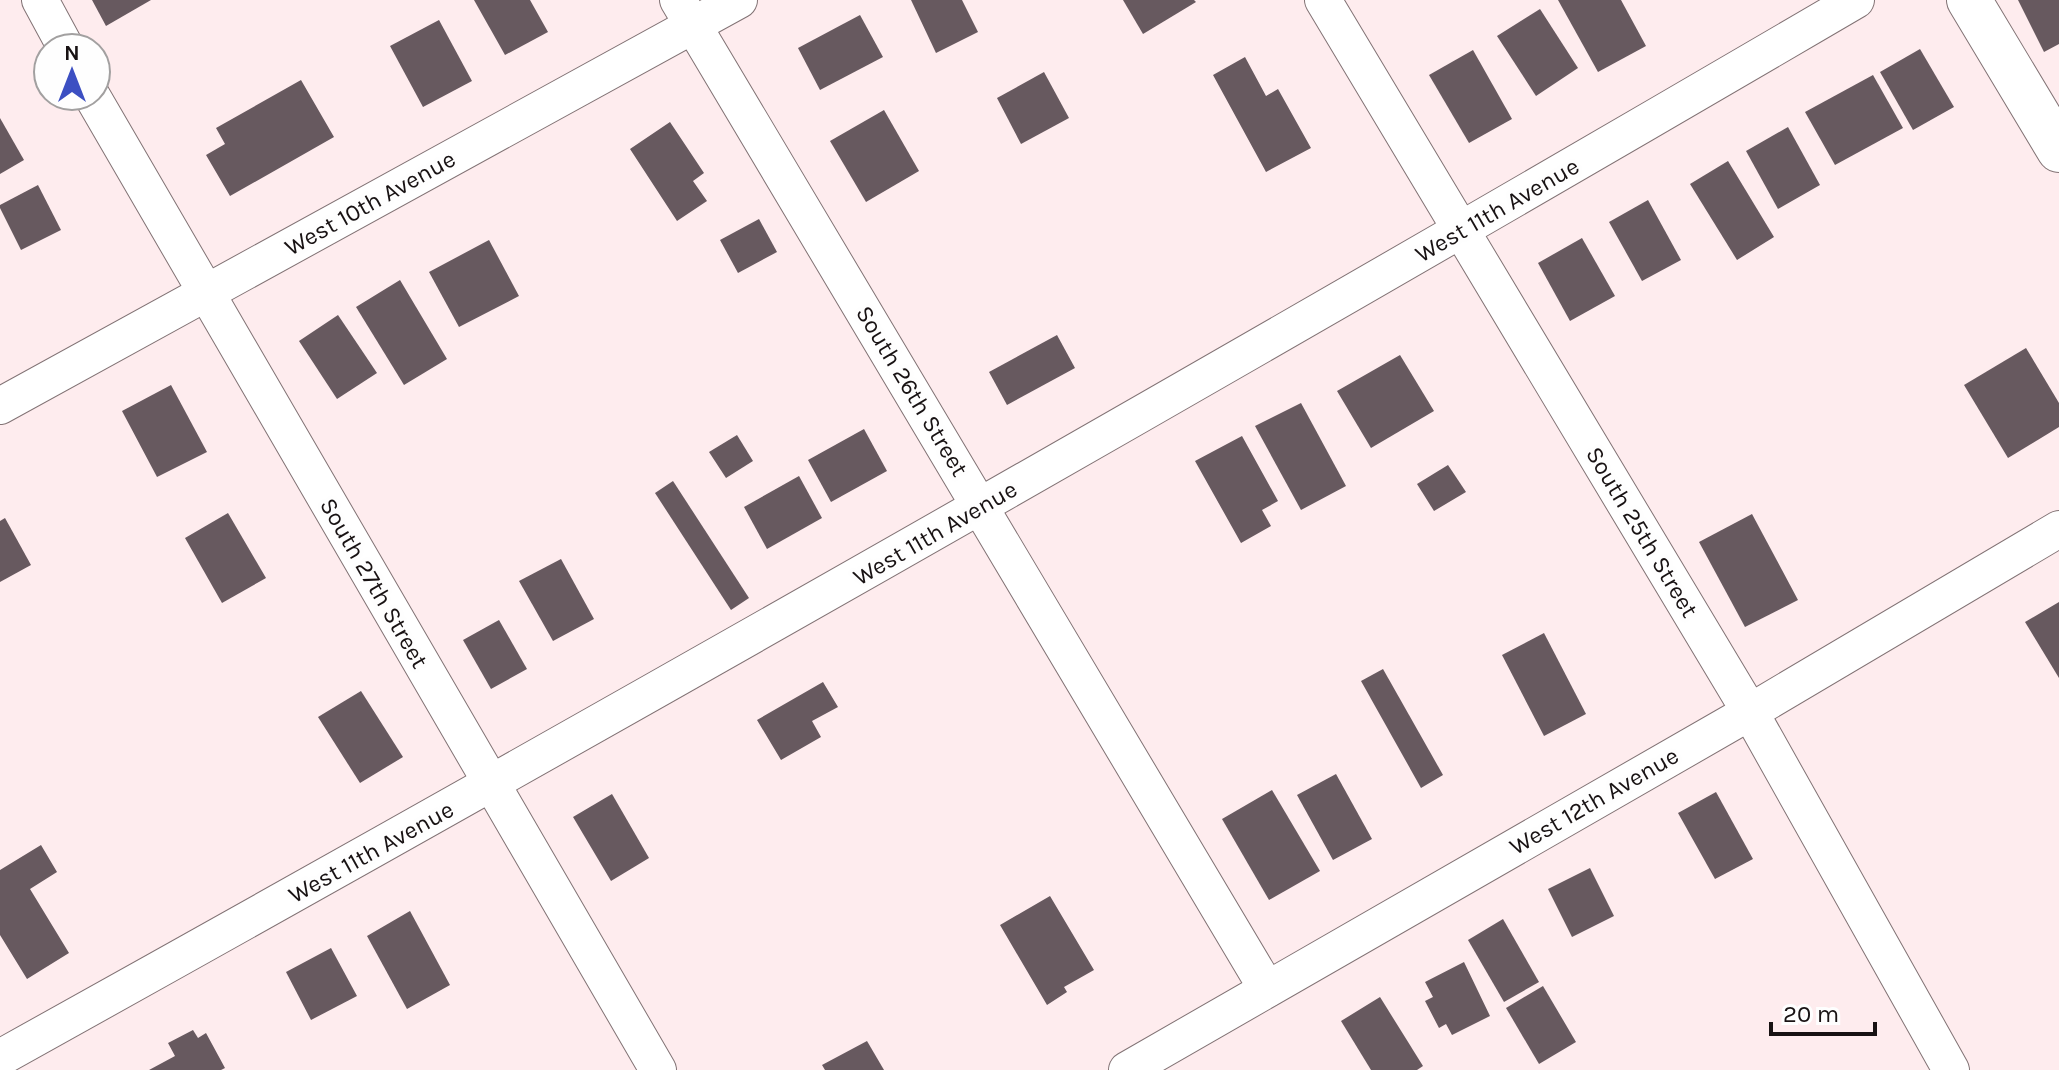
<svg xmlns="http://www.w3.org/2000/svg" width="2059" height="1070" viewBox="0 0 2059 1070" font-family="Karla,sans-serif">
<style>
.building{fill:#67595f}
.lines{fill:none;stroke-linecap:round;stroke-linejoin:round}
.minor-casing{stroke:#827375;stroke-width:38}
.tertiary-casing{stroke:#827375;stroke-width:46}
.minor{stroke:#fff;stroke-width:36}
.tertiary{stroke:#fff;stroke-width:44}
.labels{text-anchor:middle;stroke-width:8;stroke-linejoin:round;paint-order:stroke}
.street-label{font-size:24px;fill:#181213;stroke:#fefefe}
</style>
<rect width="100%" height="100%" fill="#feecee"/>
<!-- building -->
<g class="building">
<polygon points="92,0 151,0 106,26"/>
<polygon points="474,0 530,0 548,32 505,55"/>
<polygon points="911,0 962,0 978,32 936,53"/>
<polygon points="1123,0 1194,0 1196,2 1143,34"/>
<polygon points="1558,0 1621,0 1646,46 1598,72"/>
<polygon points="2018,0 2059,0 2059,44 2044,52"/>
<polygon points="1540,9 1578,68 1536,96 1497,36"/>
<polygon points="860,15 883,57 820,90 798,48"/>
<polygon points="439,20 472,81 423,107 390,46"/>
<polygon points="1920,49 1954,107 1913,130 1880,72"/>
<polygon points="1473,50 1512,119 1469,143 1429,75"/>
<polygon points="1245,57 1266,96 1278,89 1311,148 1266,172 1213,75"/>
<polygon points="1044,72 1069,118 1021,144 997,98"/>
<polygon points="1873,75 1903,128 1835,165 1805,112"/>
<polygon points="301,80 334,137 230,196 206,155 225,144 216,128"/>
<polygon points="884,110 919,171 866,202 830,141"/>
<polygon points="0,118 24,160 0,174"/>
<polygon points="670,122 704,173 693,181 707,201 677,221 630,149"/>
<polygon points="1788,127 1820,185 1778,209 1746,151"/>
<polygon points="1728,161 1774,237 1737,260 1690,184"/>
<polygon points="38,185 61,230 21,250 0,208 0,205"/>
<polygon points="1648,200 1681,260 1642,281 1609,222"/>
<polygon points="759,219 777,252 738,273 720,240"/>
<polygon points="1582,238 1615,296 1570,321 1538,263"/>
<polygon points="489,240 519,296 459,327 429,272"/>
<polygon points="400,280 447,359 404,385 356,307"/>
<polygon points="338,315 377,373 337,399 299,341"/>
<polygon points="1057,335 1075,368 1007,405 989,372"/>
<polygon points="2026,348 2059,403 2059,427 2008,458 1964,385"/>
<polygon points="1400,355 1434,411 1371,448 1337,391"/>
<polygon points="171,385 207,452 157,477 122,411"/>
<polygon points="1301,403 1346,486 1301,510 1255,426"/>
<polygon points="864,429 887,471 831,502 808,460"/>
<polygon points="737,435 753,461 726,478 709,452"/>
<polygon points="1242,436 1278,501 1262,510 1271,526 1241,543 1195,461"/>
<polygon points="1448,465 1466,492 1434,511 1417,484"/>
<polygon points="799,476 822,518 767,549 744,507"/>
<polygon points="673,481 749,598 731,610 655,493"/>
<polygon points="228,513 266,578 222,603 185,538"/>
<polygon points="1752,514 1798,600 1745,627 1699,542"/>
<polygon points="5,518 31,565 0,582 0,521"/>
<polygon points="561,559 594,619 553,641 519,581"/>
<polygon points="2059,602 2059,678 2025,622"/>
<polygon points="499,620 527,669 491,689 463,640"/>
<polygon points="1544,633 1586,714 1544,736 1502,655"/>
<polygon points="1383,669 1443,775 1421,788 1361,681"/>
<polygon points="823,682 838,707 812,721 821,737 781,760 757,720"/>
<polygon points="361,691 403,757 360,783 318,717"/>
<polygon points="1336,774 1372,839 1333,860 1297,795"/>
<polygon points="1272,790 1320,871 1269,900 1222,819"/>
<polygon points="1716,792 1753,859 1715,879 1678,813"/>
<polygon points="612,794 649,858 611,881 573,817"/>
<polygon points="41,845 57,872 30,889 69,953 27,979 0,935 0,870"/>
<polygon points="1590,868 1614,916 1572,937 1548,889"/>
<polygon points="1050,896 1094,970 1064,987 1067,992 1047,1005 1000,925"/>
<polygon points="410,911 450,985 407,1009 367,936"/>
<polygon points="1503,919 1539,982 1504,1002 1468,940"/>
<polygon points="331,948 357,996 311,1020 286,972"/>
<polygon points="1464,962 1490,1016 1452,1035 1446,1024 1439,1028 1425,1001 1433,997 1425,982"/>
<polygon points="1543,986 1576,1042 1539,1064 1506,1008"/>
<polygon points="1380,997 1423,1066 1417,1070 1371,1070 1341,1021"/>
<polygon points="193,1030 198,1038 206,1033 225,1068 221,1070 149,1070 175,1056 168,1043"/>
<polygon points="867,1041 884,1070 825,1070 822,1065"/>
</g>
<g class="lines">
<!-- minor casing -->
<g class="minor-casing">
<g id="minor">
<polyline points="40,0 66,48"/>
<polyline points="678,0 1267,989"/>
<polyline points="1323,0 1750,712 1951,1070"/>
<polyline points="92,96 658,1070"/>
<polyline points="0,406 739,0"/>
<path d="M7,1054C627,709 1244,358 1856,0"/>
<polyline points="1127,1070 1750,712 2059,529"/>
</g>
</g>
<!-- tertiary casing -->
<g class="tertiary-casing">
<polyline id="tertiary" points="1969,0 2059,150"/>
</g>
<!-- minor -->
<use href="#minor" class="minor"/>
<!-- tertiary -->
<use href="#tertiary" class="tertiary"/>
</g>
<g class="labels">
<!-- street labels -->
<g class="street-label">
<text transform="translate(370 203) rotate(-29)" y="8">West 10th Avenue</text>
<text transform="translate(1497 210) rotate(-30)" y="8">West 11th Avenue</text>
<text transform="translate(912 391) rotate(59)" y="8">South 26th Street</text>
<text transform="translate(1642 532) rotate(59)" y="8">South 25th Street</text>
<text transform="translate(935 533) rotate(-30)" y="8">West 11th Avenue</text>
<text transform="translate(374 583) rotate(60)" y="8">South 27th Street</text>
<text transform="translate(1594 801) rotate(-30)" y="8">West 12th Avenue</text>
<text transform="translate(371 852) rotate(-29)" y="8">West 11th Avenue</text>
</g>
</g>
<!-- north arrow -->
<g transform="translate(72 72)"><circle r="38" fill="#fefefe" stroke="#a2a0a0" stroke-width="2"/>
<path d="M0-6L14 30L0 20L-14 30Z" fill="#3c4fc2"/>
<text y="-12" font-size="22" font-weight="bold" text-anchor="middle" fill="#181213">N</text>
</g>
<!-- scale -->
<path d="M1771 1022v12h104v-12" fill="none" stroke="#181213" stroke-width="4"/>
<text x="1783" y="1022" font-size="24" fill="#181213" stroke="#fefefe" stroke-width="6" paint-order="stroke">20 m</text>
</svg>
